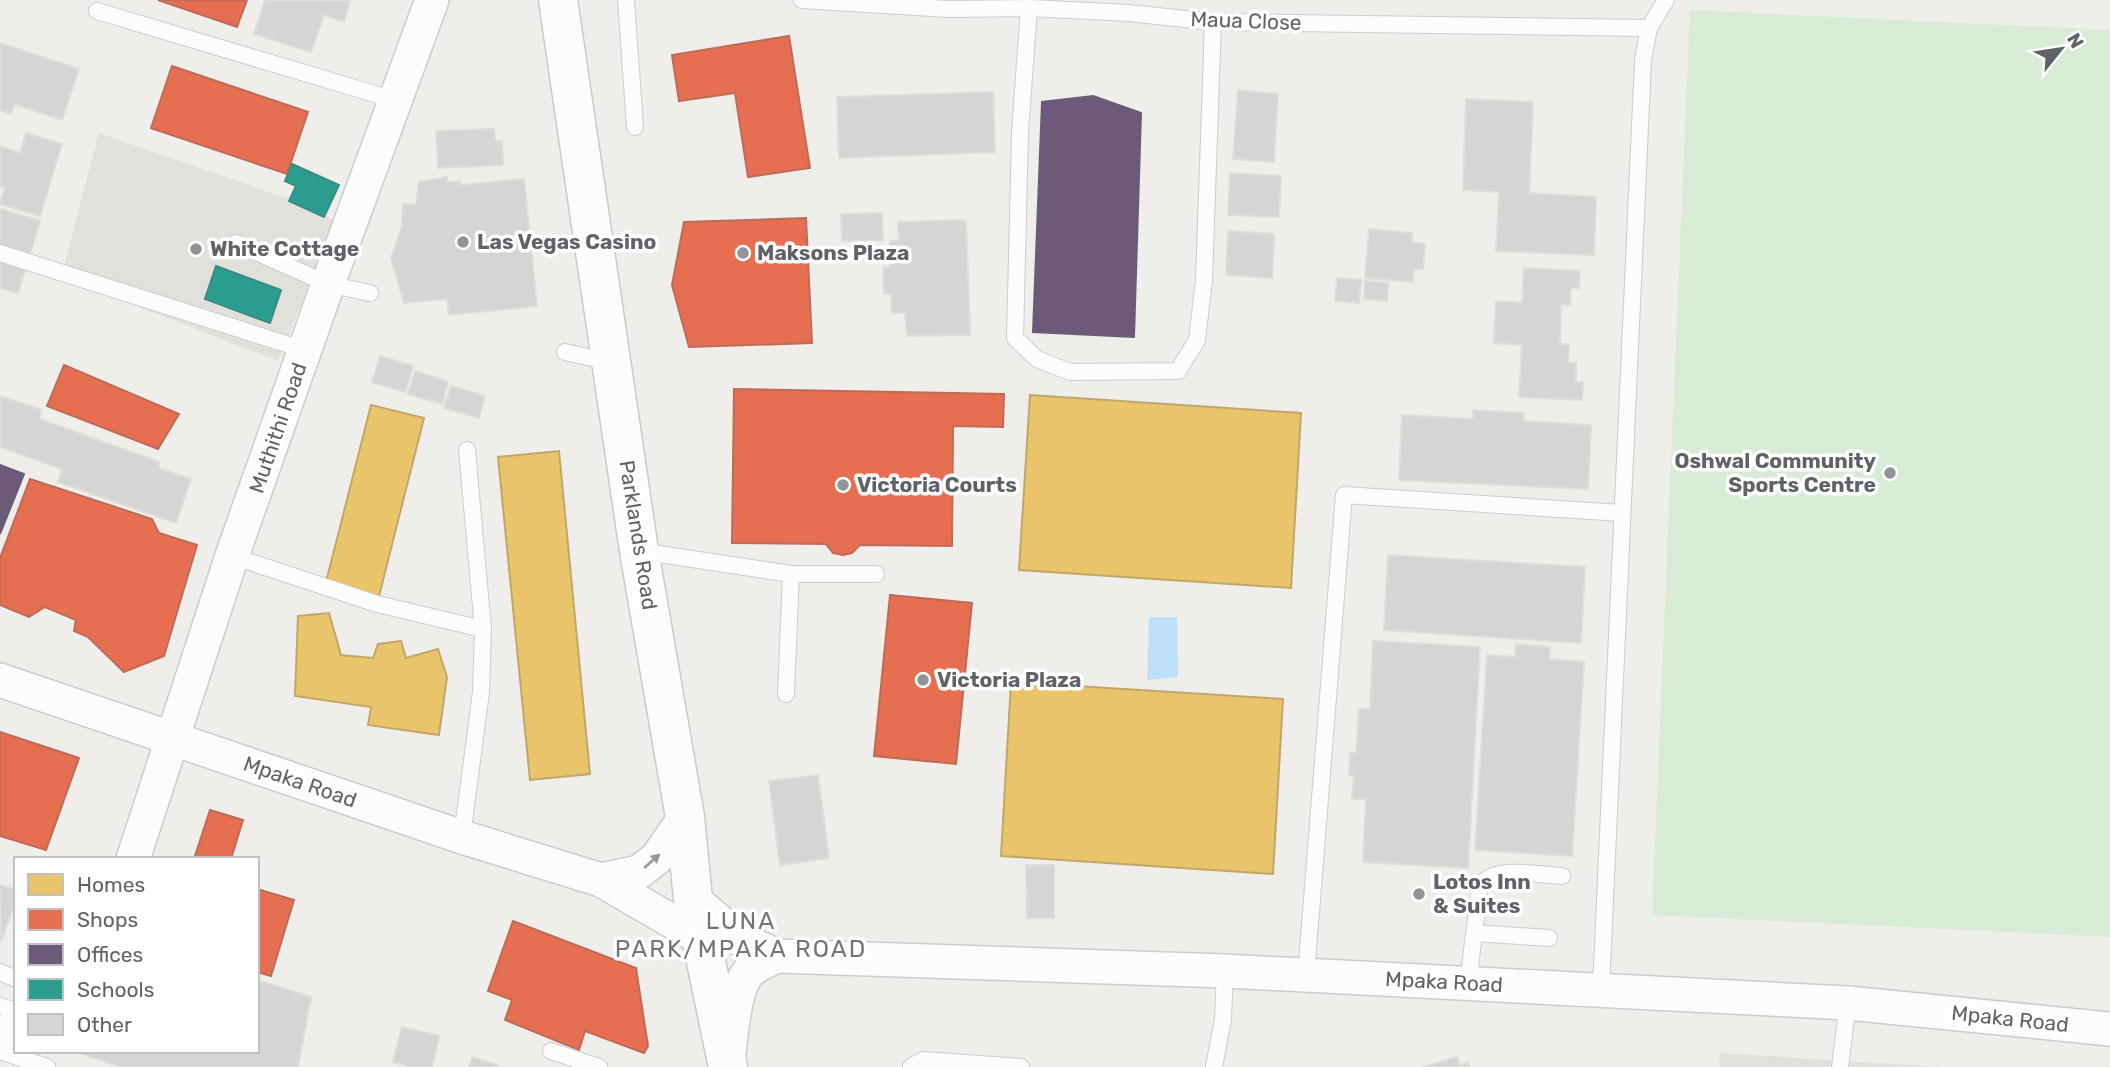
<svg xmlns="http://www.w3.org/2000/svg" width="2110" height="1067" viewBox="0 0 2110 1067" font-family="Rubik,sans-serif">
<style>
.education{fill:#e2e0da}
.green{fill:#d8ebd6}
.water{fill:#bfe0f9}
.homes{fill:#e9c46a;stroke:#c0a769;stroke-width:2}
.shops{fill:#e76f51;stroke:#be6b58;stroke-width:2}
.offices{fill:#6d597a;stroke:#695c75;stroke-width:2}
.schools{fill:#2a9d8f;stroke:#3a8c83;stroke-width:2}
.building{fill:#d6d5d3;stroke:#deddd9;stroke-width:2}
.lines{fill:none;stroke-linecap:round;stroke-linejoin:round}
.service-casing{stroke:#cbcccc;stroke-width:18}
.minor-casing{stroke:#cbcccc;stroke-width:36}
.secondary-casing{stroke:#cacacb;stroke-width:41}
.service{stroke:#fdfcfc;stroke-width:16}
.minor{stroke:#fdfcfc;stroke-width:33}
.secondary{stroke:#fdfcfc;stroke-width:38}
.oneway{fill:#96999c}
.poi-dot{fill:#919496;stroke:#fff;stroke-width:2.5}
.labels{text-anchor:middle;stroke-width:7;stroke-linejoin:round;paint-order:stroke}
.street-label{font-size:21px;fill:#5f6368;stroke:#fff}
.poi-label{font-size:21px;font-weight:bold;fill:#5f6368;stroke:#fff;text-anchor:start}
.quarter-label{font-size:24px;letter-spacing:2px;fill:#70757a;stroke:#fff}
</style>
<rect width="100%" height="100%" fill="#efeeea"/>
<!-- education -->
<g class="education">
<polygon points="99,133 306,205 335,221 278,361 61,277"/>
<polygon points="1719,1053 1941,1067 1720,1067"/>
</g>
<!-- green -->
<polygon class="green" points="1690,10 2110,30 2110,937 1652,915"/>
<!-- water -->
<polygon class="water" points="1149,617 1177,617 1178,677 1147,680"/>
<!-- homes -->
<g class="homes">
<polygon points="1030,395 1301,413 1291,588 1019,570"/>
<polygon points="371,405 424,418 377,604 324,590"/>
<polygon points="559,451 590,774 530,780 498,457"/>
<polygon points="329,613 341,655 373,658 378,644 401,641 406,658 438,649 447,677 439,735 368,725 371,707 295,696 298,616"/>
<polygon points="1011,682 1283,699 1273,874 1001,856"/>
</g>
<!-- shops -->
<g class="shops">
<polygon points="158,0 247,0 237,27"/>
<polygon points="789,36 810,168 748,177 735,93 679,101 672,55"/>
<polygon points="172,66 308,112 287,174 151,128"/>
<polygon points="806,218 812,343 689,347 672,285 684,222"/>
<polygon points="64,365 179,414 158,449 47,406"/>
<polygon points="734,389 1004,394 1003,427 953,426 952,546 860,545 852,553 843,555 833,553 826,544 732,543"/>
<polygon points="30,479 152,519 159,533 197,545 164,656 124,672 88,637 74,631 76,620 45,607 29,617 0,605 0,558"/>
<polygon points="890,595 972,603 956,764 874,756"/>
<polygon points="0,732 79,758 46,850 0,836"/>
<polygon points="210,810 243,820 231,859 194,859"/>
<polygon points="257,889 294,900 271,976 257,972"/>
<polygon points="513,921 636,968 648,1046 644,1053 585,1031 579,1050 505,1020 512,1000 488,991"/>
</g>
<!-- offices -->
<g class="offices">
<polygon points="1093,96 1141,113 1134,337 1033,332 1042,102"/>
<polygon points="0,465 24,474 0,534"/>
</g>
<!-- schools -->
<g class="schools">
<polygon points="292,164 339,185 324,217 289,201 296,186 285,181"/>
<polygon points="216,266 281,290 270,323 205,299"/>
</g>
<!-- building -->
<g class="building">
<polygon points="265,0 350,0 344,22 324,15 311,52 254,34"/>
<polygon points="0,43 79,69 62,120 14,104 11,114 0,110"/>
<polygon points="1238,90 1278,94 1274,162 1233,159"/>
<polygon points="993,92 995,152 839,158 837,97"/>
<polygon points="1466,99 1533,102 1529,193 1596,197 1594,255 1496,251 1499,192 1463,190"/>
<polygon points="494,129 495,141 502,141 503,165 438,168 436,131"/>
<polygon points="26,133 62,144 40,216 0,204 5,187 0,186 0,146 20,153"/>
<polygon points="1230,173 1281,176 1279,217 1228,215"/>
<polygon points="447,177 447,182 460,181 461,185 524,179 537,306 449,315 447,299 404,303 391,258 402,226 403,204 416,204 419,182"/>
<polygon points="0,209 40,221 18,293 0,288"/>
<polygon points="882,213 883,240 842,241 841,214"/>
<polygon points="966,220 970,335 907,336 905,313 892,313 891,294 884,294 883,267 890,267 890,241 899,241 898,222"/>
<polygon points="1369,229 1412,233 1412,242 1425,244 1423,269 1414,269 1413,282 1365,278"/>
<polygon points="1228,231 1274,234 1272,278 1226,275"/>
<polygon points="1524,268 1580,271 1579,288 1571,288 1570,305 1561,305 1560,344 1569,344 1568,363 1576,363 1576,382 1583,382 1582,400 1519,397 1522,345 1494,343 1496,301 1522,303"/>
<polygon points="1337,278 1361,280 1359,303 1335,301"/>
<polygon points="1365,281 1388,283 1387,301 1364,299"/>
<polygon points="380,356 413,366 405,392 372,382"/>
<polygon points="415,371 448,382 442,404 408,394"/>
<polygon points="451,386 485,396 479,418 444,408"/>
<polygon points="0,396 42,410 39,419 160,462 158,468 191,479 176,523 58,482 62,469 0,447"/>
<polygon points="1473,410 1524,413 1523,421 1591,425 1588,489 1399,480 1402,415 1473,419"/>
<polygon points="1388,555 1585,567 1581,643 1384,630"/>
<polygon points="1373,641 1480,647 1468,868 1363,862 1366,799 1352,799 1354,776 1349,775 1350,753 1356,753 1359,709 1370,709"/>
<polygon points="1516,644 1550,647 1549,659 1584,662 1572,856 1475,850 1487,655 1515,657"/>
<polygon points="818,775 829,858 780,865 769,781"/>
<polygon points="1026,865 1054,865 1054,918 1027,918"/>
<polygon points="0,885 16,890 16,899 1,942"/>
<polygon points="257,980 311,997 298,1067 121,1067 73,1051 257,1051"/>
<polygon points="402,1027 439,1036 432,1067 411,1067 393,1062"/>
<polygon points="472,1057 498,1065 497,1067 469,1067"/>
<polygon points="1457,1057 1460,1065 1468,1062 1470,1067 1423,1067"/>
</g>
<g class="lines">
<!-- service casing -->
<g class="service-casing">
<g id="service">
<polyline points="626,0 635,127"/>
<polyline points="802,0 948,9 1029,8 1129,13 1213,22 1649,28"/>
<polyline points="1029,8 1020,132 1015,338 1037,359 1070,372 1178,371 1197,340 1204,280 1213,22"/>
<polyline points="97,11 395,100"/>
<polyline points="236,243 328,284 370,293"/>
<polyline points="0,253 305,350"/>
<polyline points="565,352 610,362"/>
<polyline points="639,551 791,574 876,574"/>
<polyline points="232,556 377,604 483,629"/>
<polyline points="786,694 791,574"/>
<polyline points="462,837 481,692 483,629 467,450"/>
<polyline points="1475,933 1549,938"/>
<polyline points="0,972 16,979"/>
<polyline points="1306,975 1344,495 1622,513"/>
<path d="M1468,983L1480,885C1496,865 1538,875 1562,876"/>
<polyline points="1601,989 1643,60 1649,28 1666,0"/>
<polyline points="0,1006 16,1011"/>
<polyline points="0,1051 47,1067"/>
<polyline points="551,1051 599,1067"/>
<polyline points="911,1067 923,1060 1021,1067"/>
<polyline points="1214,1067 1223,1019 1225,971"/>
<polyline points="1840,1067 1848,1003"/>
</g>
</g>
<!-- minor casing -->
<g class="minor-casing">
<g id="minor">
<polyline points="0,680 462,837 601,880 699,937"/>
<polyline points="133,859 232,556 328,284 432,0"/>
<polyline points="601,880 639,872 657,858 685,817"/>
<polyline points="693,899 740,939 777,956 1225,971 1848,1003 2110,1029"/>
<polyline points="0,1042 16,1023"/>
<path d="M729,1053C732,1031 734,983 752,969C759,964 769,960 777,956"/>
</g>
</g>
<!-- secondary casing -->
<g class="secondary-casing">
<polyline id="secondary" points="558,0 639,551 685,817 693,899 728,1067"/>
</g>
<!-- service -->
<use href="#service" class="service"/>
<!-- minor -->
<use href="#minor" class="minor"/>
<!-- secondary -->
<use href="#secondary" class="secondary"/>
</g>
<!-- one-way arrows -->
<defs><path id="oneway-solid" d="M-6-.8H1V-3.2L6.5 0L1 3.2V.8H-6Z" transform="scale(1.75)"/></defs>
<use class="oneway" href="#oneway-solid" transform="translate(652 861) rotate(-42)"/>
<!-- markers -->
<g class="poi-dot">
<circle cx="463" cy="242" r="7"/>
<circle cx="196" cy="249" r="7"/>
<circle cx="743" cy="253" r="7"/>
<circle cx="1890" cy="473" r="7"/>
<circle cx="843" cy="485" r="7"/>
<circle cx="923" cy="680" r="7"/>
<circle cx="1419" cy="894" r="7"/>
</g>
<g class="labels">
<!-- street labels -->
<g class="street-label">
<text transform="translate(1246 21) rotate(2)" y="7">Maua Close</text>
<text transform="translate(278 428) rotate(-71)" y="7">Muthithi Road</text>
<text transform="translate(638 535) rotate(81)" y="7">Parklands Road</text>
<text transform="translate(300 782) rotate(19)" y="7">Mpaka Road</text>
<text transform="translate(1444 982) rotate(3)" y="7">Mpaka Road</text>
<text transform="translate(2010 1019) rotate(6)" y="7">Mpaka Road</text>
</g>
<!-- poi labels -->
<g class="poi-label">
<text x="477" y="249">Las Vegas Casino</text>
<text x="210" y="256">White Cottage</text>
<text x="757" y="260">Maksons Plaza</text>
<text x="1876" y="468" text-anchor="end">Oshwal Community<tspan x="1876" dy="24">Sports Centre</tspan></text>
<text x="857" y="492">Victoria Courts</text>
<text x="937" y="687">Victoria Plaza</text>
<text x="1433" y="889">Lotos Inn<tspan x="1433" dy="24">&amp; Suites</tspan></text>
</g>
<!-- quarter labels -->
<g class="quarter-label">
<text x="741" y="929">LUNA<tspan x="741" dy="28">PARK/MPAKA ROAD</tspan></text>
</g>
</g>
<!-- legend -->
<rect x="14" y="857" width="245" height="196" fill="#ffffff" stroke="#bfc1c3" stroke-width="2"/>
<rect x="28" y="874" width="35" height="21" fill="#e9c46a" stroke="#bfc1c3" stroke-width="2"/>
<text x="77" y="892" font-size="21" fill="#5f6368">Homes</text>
<rect x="28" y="909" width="35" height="21" fill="#e76f51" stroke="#bfc1c3" stroke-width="2"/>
<text x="77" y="927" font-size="21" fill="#5f6368">Shops</text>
<rect x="28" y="944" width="35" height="21" fill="#6d597a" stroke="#bfc1c3" stroke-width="2"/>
<text x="77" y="962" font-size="21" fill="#5f6368">Offices</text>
<rect x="28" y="979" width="35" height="21" fill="#2a9d8f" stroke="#bfc1c3" stroke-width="2"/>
<text x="77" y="997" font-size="21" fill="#5f6368">Schools</text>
<rect x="28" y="1014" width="35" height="21" fill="#d6d5d3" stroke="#bfc1c3" stroke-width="2"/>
<text x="77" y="1032" font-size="21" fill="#5f6368">Other</text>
<!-- north arrow -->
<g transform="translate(2061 49) rotate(60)" stroke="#ffffff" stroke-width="5" paint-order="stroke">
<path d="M0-5L12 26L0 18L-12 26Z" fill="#5f6368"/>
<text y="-10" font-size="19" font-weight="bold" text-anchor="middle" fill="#5f6368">N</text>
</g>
</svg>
